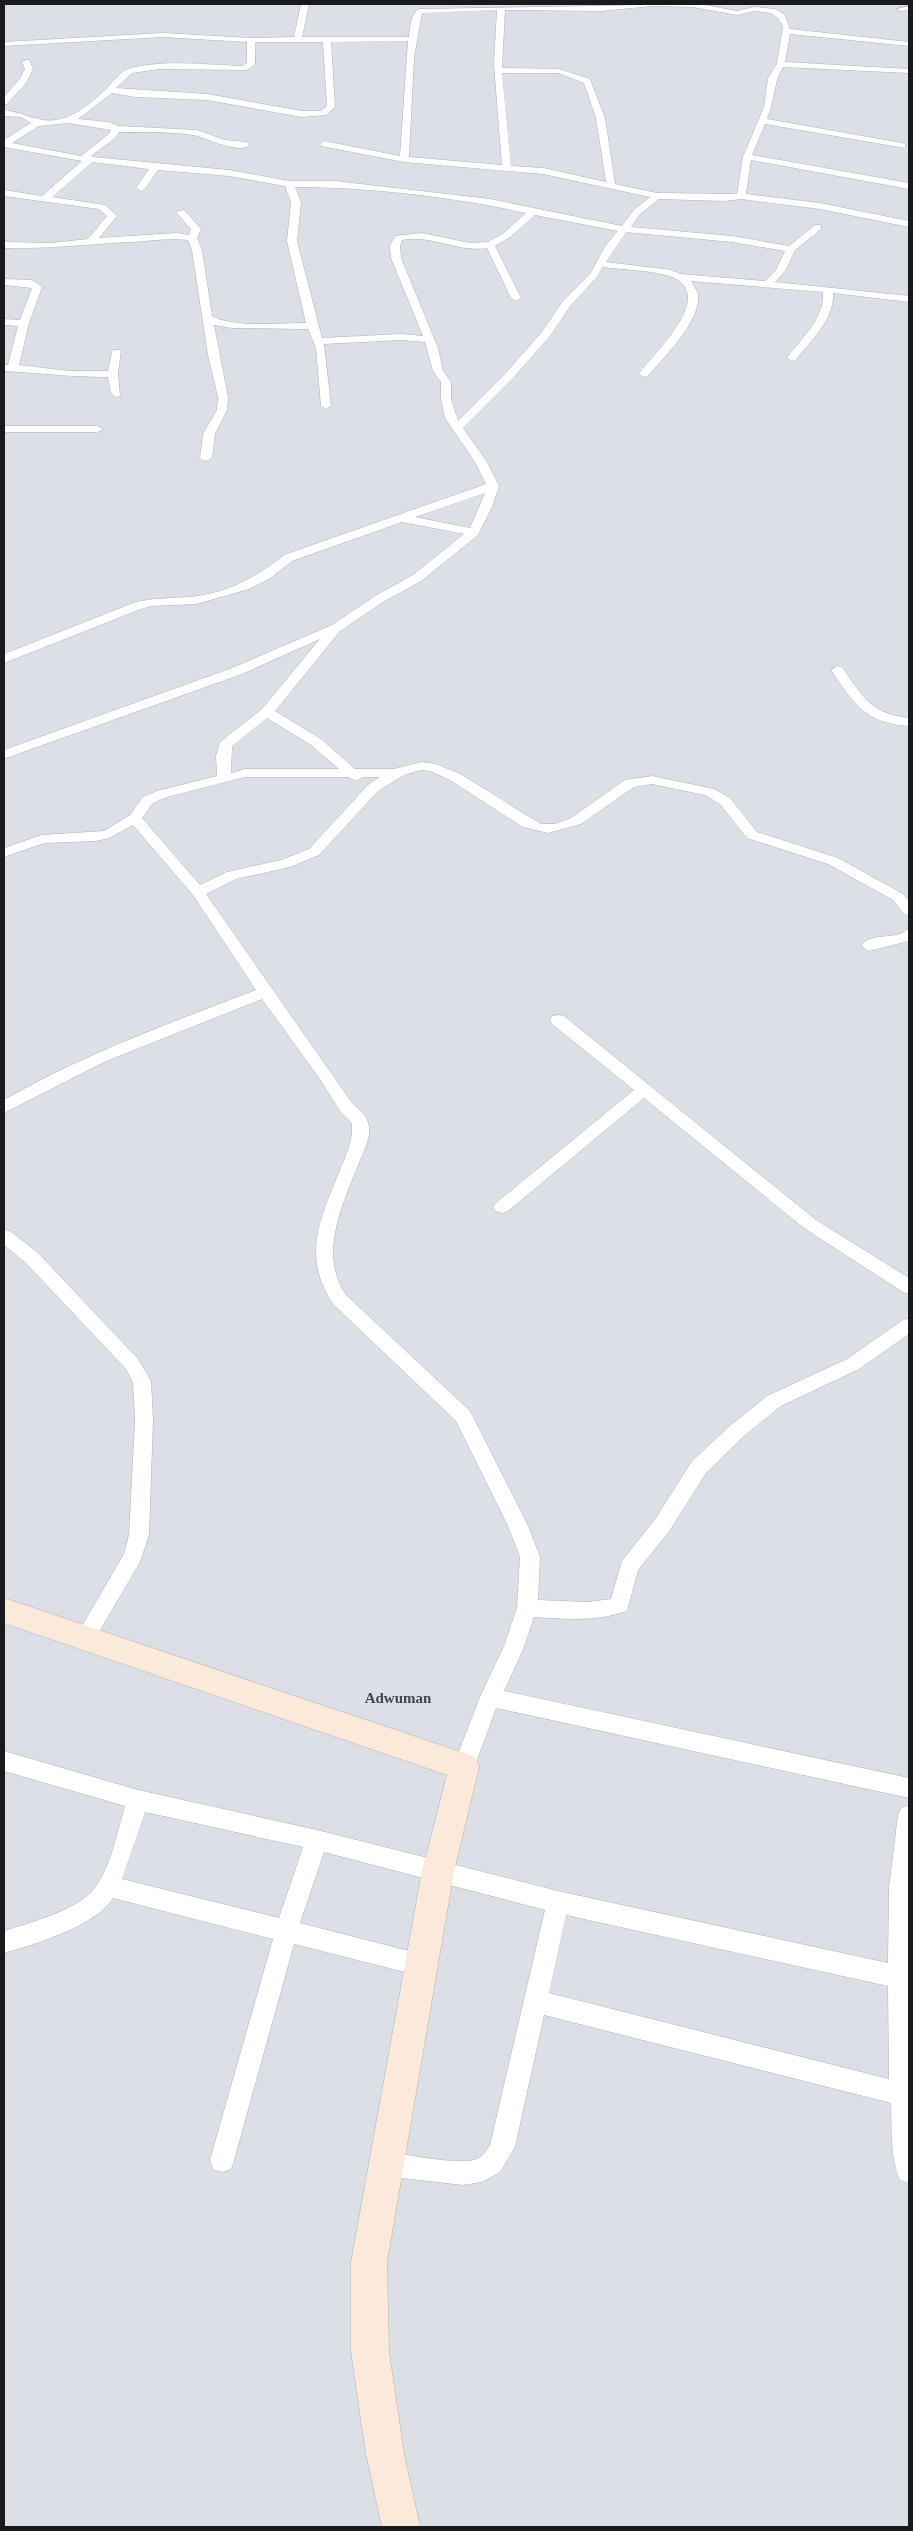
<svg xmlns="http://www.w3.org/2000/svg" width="913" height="2531" viewBox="0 0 913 2531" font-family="Georgia,serif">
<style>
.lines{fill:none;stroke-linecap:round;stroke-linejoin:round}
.street-casing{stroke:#afb2b7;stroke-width:1}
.secondary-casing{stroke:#afb2b7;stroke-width:1}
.street{fill:#fff;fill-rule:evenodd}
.secondary{fill:#fbead9;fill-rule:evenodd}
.labels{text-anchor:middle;stroke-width:4.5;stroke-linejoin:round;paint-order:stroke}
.quarter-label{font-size:15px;font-weight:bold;fill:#43464a;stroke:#dcdfe5}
</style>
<rect width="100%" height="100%" fill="#dcdfe5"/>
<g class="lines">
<!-- street casing -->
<g class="street-casing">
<g id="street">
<path d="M301,4H309L302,37H409C410,27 411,13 419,9L699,4L737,11L754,7L775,9L784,14L790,29L909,42V46L790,34L785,62L909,69V73L783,67C773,83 775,101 767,119L902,143L905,144V148L765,124L752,155L909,183V189L751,160L746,194L820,203L909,221V227L820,209L741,199L724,201L659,199L640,214L631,227L732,236L789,246L815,225H821V229L795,250L785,271L775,282L909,296V302L833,293C835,319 810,341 796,360L792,361L787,358C801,338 825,319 823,292L691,281C693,285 697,290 698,295C701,321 664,357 648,376L644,377L639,374C654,353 720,293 669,276C651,270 623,270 603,267L597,277L571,305L550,336L513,378L463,428L487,462L499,486L492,507L478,535L421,581L383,602L340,631L275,711L321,739L355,769H394L421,762L436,764L460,774L541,824H555L571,818L625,780L652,776L714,789L730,798L757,832L838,858L903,894L909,901V916L904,914L893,900L828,864L747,838L720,804L705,795L652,784L634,787L581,824L548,833L523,827L450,780L430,771L421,770L404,775L378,791L319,855L290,867L236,879L206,894L352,1103C357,1108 365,1113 367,1120C373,1133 365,1148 360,1160C344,1202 317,1253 346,1295L470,1411L528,1526L540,1557L538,1600L588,1602L611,1599L622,1561L656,1518L692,1461L731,1425L767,1396L847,1359L903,1320L909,1318V1334L859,1369L781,1406L745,1435L706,1473L670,1530L638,1570L627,1611C596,1622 567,1619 534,1617L524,1647L504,1691L909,1778V1798L496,1708L472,1774L464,1777L456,1774L453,1767L480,1697L504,1646L517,1608L520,1557L508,1526L456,1421L334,1305C301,1257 320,1219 340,1170C347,1153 353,1142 352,1123L340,1111L320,1079L262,999L104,1062L4,1113V1100C84,1054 170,1023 256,990L193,895L133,825L109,838L96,841L44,843L4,857V848L42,835L104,831L130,815L143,797L157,791L217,776L216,756L220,742L262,709L320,639L242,674L9,757L4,758V750L232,668L332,625L375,596L413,575L464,534L402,522L292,561L269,579L249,589L196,604L152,606L141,609L4,663V654L133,603C154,597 175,599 198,596C231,591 258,576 284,555L486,484L475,462L445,418L441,399V382L433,371L425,342L401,340L324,344L331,406L326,409L321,406L316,348L308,329L232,328L214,325L228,397L227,410L215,434L212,458L206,461L202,460L200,458L203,434L217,410L218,397L208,355L192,250L188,240C169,238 150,241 131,242C88,244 47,249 4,248V242L51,243L88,239L107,216L99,209L4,196V190L42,196L82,161L4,147V140L31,123L21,117L4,116V110C22,112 39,123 55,120C75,118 95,100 109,86C114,81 121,71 128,69C161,59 208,65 242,66L247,63V42L163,37L4,46V42L163,33L251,38L294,37ZM652,6L693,7L737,15L754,11L770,13L778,18L783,26L777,64L768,78L764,107L743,157L737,194L657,193L615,184L605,118L590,79L559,69L502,68L505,10L601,11ZM497,10L494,65L502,165L409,157L414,57L422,13ZM408,41L400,156L324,141L320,144L321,146L404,162L543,174L650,197L634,210L622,226L490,199L335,181H289L229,170L93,157L91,156L115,138L119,132C141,133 178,131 198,136C211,140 239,154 250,145L246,142L225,140L197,130L118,126L109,122L78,119L112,93L135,97L207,100L302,117L326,115L335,107L331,42ZM255,42H323L327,106L321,111H302L207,94L116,88L132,73L159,69L247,70L255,64ZM502,73H558L584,83L596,118L606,182L543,168L511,166ZM68,123L111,130L109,134L81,156L12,143L39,126ZM92,162L149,169L136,188L141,191L144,190L158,170L229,176L285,186L291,202L287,241L306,323C281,323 233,328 212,316L202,250L197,238L201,229L184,210L176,212L191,229L189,235L177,233L99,238L117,216L105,205L52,197ZM295,187C368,187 454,197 526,213L504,233L488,242L470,243L422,233L395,236L390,246L391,258L423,336L401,334L322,338L297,241L301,202ZM535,215L618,231L606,245L590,274L563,301L542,332L505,374L458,421L451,399V382L443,371L438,348L401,258L400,246L402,240C431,234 458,253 487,248L511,298L516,301L521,298L495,246L510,237ZM626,232L732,242L785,251L776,270L765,281L680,274L671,270L606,262ZM485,493L470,528L415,517ZM267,718L311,745L339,769H245L231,773L232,746ZM245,777H348L356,781L363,777H380L368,785L309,849L281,860L227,872L200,885L142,818L153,803L167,797Z"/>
<polygon points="909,6 909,10 901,11 897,9"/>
<polygon points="26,60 29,60 33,69 26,83 7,104 4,104 4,97 19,80 25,69 22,62"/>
<path d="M4,279L32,280L42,287L29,323L19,365L69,371H108L112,352L113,350H121L118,374L120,396L116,397L111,394L108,377C73,377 39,373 4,371V365H8L18,326L4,325V319L20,320L32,288L4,285Z"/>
<polygon points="4,426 97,426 103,429 97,432 4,432"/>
<path d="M837,666L842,667C862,696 871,714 909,718V726C865,723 854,704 831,670Z"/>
<path d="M909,929V941L869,951L861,946C870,933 890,939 902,933C904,932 906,930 909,929Z"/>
<polygon points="558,1015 564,1016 816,1220 909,1278 909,1294 903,1292 804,1228 644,1098 508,1211 502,1213 496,1211 493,1207 496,1203 634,1090 552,1024 550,1020 552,1016"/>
<polygon points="4,1230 10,1231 38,1253 138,1359 151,1381 153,1420 149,1535 140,1562 92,1644 85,1647 78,1644 75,1638 124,1554 129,1535 135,1420 133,1382 126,1369 26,1263 4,1245"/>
<path d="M4,1751L138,1790L317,1830L558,1891L888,1963L889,1888L898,1815L901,1808L909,1805V2183L900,2180C890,2156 892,2128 891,2103L544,2015L515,2147L500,2172L482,2182L463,2185L385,2176L376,2173L373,2164L376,2155L385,2152C406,2154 459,2166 477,2159C482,2157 487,2150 490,2145L545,1910L324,1852L300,1923L421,1954L429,1957L432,1965L429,1973L421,1976L294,1944L234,2160L231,2169L222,2172L213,2169L210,2160L273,1939L113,1898C98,1925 33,1945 4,1953V1931C29,1923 78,1910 94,1889C111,1867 117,1833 125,1806L4,1771ZM145,1812L303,1847L279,1918L122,1879ZM566,1915L888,1986L889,2079L549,1993Z"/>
</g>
</g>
<!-- secondary casing -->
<g class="secondary-casing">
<polygon id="secondary" points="4,1598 464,1753 475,1757 479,1767 454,1871 387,2262 389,2352 404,2454 420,2527 382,2527 366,2454 351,2352 351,2262 422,1871 447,1775 4,1623"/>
</g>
<!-- street -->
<use href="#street" class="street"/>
<!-- secondary -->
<use href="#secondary" class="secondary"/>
</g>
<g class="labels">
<!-- quarter labels -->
<g class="quarter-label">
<text x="398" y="1703">Adwuman</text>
</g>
</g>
<!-- border -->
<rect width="913" height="2531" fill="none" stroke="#181a1b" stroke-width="10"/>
</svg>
